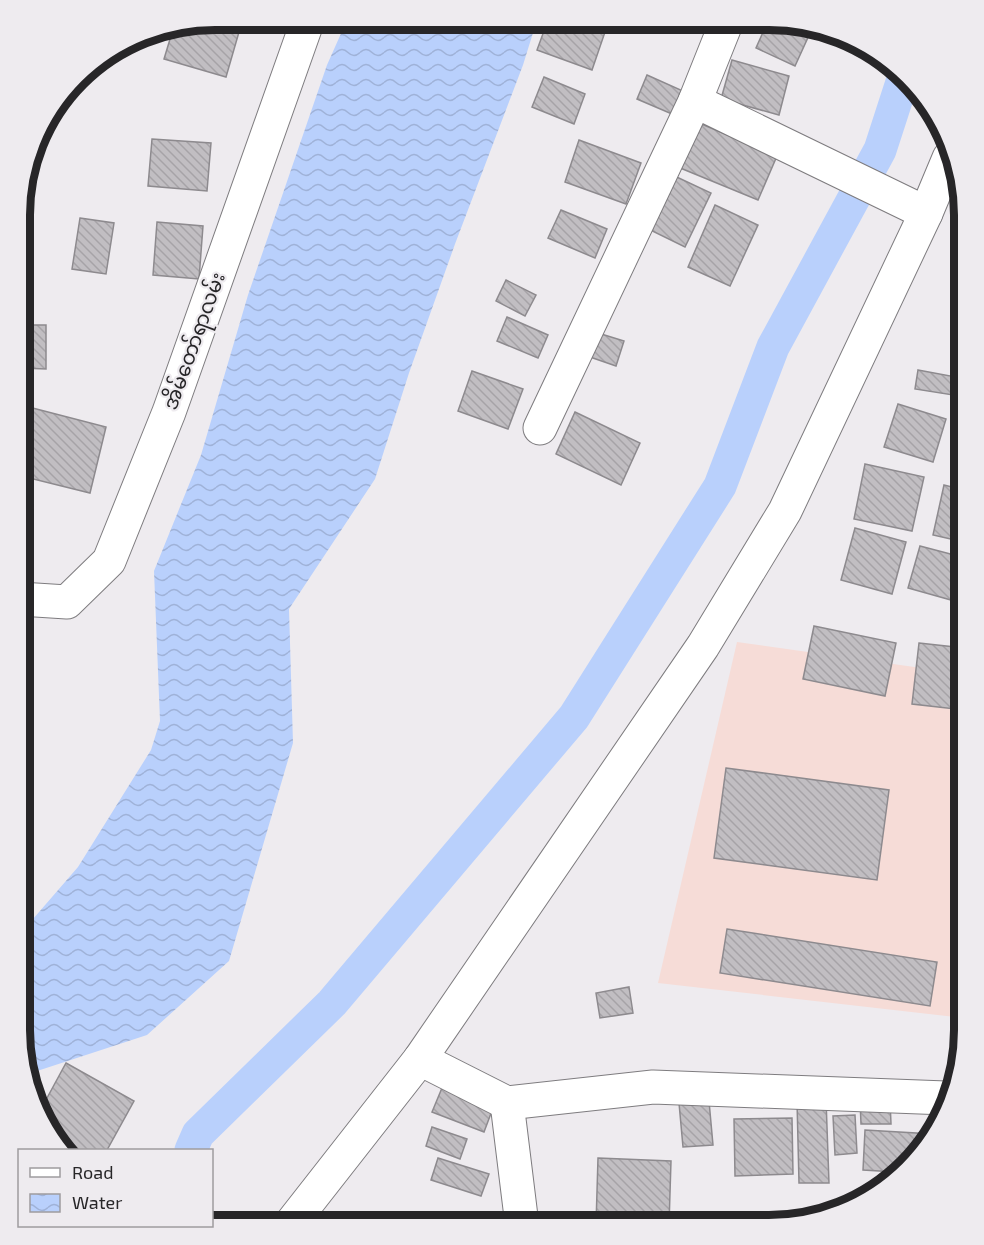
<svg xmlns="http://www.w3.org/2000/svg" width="984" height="1245" viewBox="0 0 984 1245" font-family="'Exo 2','Noto Sans Myanmar',sans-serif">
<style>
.education{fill:#f6dcd7}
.water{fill:url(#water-waves)}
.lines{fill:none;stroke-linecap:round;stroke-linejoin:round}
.canal{stroke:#b9d0fc;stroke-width:33}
.building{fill:url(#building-back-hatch);stroke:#8d8a8e;stroke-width:1.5}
.minor-casing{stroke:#7e7c7f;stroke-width:35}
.minor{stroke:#fff;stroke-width:33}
.labels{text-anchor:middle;stroke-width:4.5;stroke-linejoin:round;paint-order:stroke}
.street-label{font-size:20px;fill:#272628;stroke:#eeebef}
.rim{fill:none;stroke:#272628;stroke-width:8}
</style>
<defs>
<pattern id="water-waves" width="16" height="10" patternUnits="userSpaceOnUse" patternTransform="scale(1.5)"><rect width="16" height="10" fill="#b9d0fc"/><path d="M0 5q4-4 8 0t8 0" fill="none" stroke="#9fb2d8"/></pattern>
<pattern id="building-back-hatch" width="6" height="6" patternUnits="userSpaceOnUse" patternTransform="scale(1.5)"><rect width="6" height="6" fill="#c1bec2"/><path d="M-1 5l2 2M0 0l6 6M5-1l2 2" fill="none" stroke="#a6a3a7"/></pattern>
</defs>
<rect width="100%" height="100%" fill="#eeebef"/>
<!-- education -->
<polygon class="education" points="737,642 964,674 964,1018 658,983"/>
<!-- water -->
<polygon class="water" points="347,20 537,20 523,65 455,244 409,373 375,479 289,609 293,743 229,961 147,1035 31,1073 20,1031 20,934 78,867 151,750 160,721 154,571 201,455 248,295 327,65"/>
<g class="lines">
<!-- canal -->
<polyline class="canal" points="191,1150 198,1134 332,1003 574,717 720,486 773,347 880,150 903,79"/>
</g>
<!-- building -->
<g class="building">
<polygon points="548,20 575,21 605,32 592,70 537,50"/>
<polygon points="204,21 239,32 226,77 164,59 174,26"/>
<polygon points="768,21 784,21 810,33 795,66 756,48"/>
<polygon points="732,60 789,76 779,115 721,99"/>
<polygon points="647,75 683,91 672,114 637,99"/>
<polygon points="544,77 585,94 574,124 532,107"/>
<polygon points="692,120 777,156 758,200 673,165"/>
<polygon points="152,139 211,143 207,191 148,186"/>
<polygon points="579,140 641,163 626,204 565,182"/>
<polygon points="666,172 711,193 685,247 640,225"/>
<polygon points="715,205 758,225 730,286 688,267"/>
<polygon points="561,210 607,229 595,258 548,238"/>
<polygon points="80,218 114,223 106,274 72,269"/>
<polygon points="157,222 203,226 199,279 153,275"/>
<polygon points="506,280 536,295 525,316 496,301"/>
<polygon points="507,317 548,335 538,358 497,341"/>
<polygon points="21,325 46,325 46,369 21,368"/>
<polygon points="598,333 624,341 616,366 590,357"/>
<polygon points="964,340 964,369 954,364"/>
<polygon points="918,370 956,377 953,395 915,389"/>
<polygon points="472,371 523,389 508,429 458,411"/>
<polygon points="898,404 946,419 933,462 884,447"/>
<polygon points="21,405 106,427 90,493 21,476"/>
<polygon points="575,412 640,443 621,485 556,454"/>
<polygon points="963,420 964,420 964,462 955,460"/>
<polygon points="865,464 924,477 912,531 854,519"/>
<polygon points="944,485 964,490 964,542 933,535"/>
<polygon points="21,504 33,505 23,573 20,573"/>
<polygon points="855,528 906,542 892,594 841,580"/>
<polygon points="920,546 962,557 951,600 908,588"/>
<polygon points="814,626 896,643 885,696 803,679"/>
<polygon points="919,643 964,648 964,710 912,704"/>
<polygon points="726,768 889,790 877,880 714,858"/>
<polygon points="727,929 937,962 930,1006 720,973"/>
<polygon points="960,955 964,955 964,996 955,995"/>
<polygon points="629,987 633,1013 600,1018 596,993"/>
<polygon points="66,1063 134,1101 107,1150 67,1150 45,1128 41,1109"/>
<polygon points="442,1088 493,1108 484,1132 432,1112"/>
<polygon points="826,1099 829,1183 799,1183 797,1101"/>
<polygon points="860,1100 890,1100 891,1124 861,1124"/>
<polygon points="709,1101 713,1145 683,1147 679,1103"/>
<polygon points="855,1115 857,1153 835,1155 833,1116"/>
<polygon points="792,1118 793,1174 735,1176 734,1119"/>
<polygon points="432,1127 467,1139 460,1159 426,1146"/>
<polygon points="865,1130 933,1134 932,1138 896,1172 863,1170"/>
<polygon points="438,1158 489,1174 481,1196 431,1180"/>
<polygon points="598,1158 671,1161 669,1225 596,1225"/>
</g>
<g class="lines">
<!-- minor casing -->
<g class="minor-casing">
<g id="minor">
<polyline points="695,101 926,213"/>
<polyline points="540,428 695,101 727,21"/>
<polyline points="20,599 67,602 109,561 169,412 308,20"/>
<polyline points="420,1059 507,1103 653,1087 946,1098"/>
<polyline points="507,1103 522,1225"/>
<polyline points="290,1225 420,1059 703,646 785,511 926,213 949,158"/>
</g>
</g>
<!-- minor -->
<use href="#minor" class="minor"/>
</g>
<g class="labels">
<!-- street labels -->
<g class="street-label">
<text transform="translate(194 341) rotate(-70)" y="7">အိမ်တော်ရာလမ်း</text>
</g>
</g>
<!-- crop -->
<path d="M0 0H984V1245H0ZM215 30H769A185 185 0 0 1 954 215V1030A185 185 0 0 1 769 1215H215A185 185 0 0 1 30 1030V215A185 185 0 0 1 215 30Z" fill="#eeebef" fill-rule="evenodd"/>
<path class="rim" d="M215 30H769A185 185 0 0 1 954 215V1030A185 185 0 0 1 769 1215H215A185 185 0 0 1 30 1030V215A185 185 0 0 1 215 30Z"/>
<!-- legend -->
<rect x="18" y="1149" width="195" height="78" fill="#eeebef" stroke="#9e9c9f" stroke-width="1.5"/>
<rect x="30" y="1168" width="30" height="9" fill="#ffffff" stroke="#9e9c9f" stroke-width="1.5"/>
<text x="72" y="1179" font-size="18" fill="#272628">Road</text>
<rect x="30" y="1194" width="30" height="18" fill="url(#water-waves)" stroke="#9e9c9f" stroke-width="1.5"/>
<text x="72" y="1209" font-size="18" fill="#272628">Water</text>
</svg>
